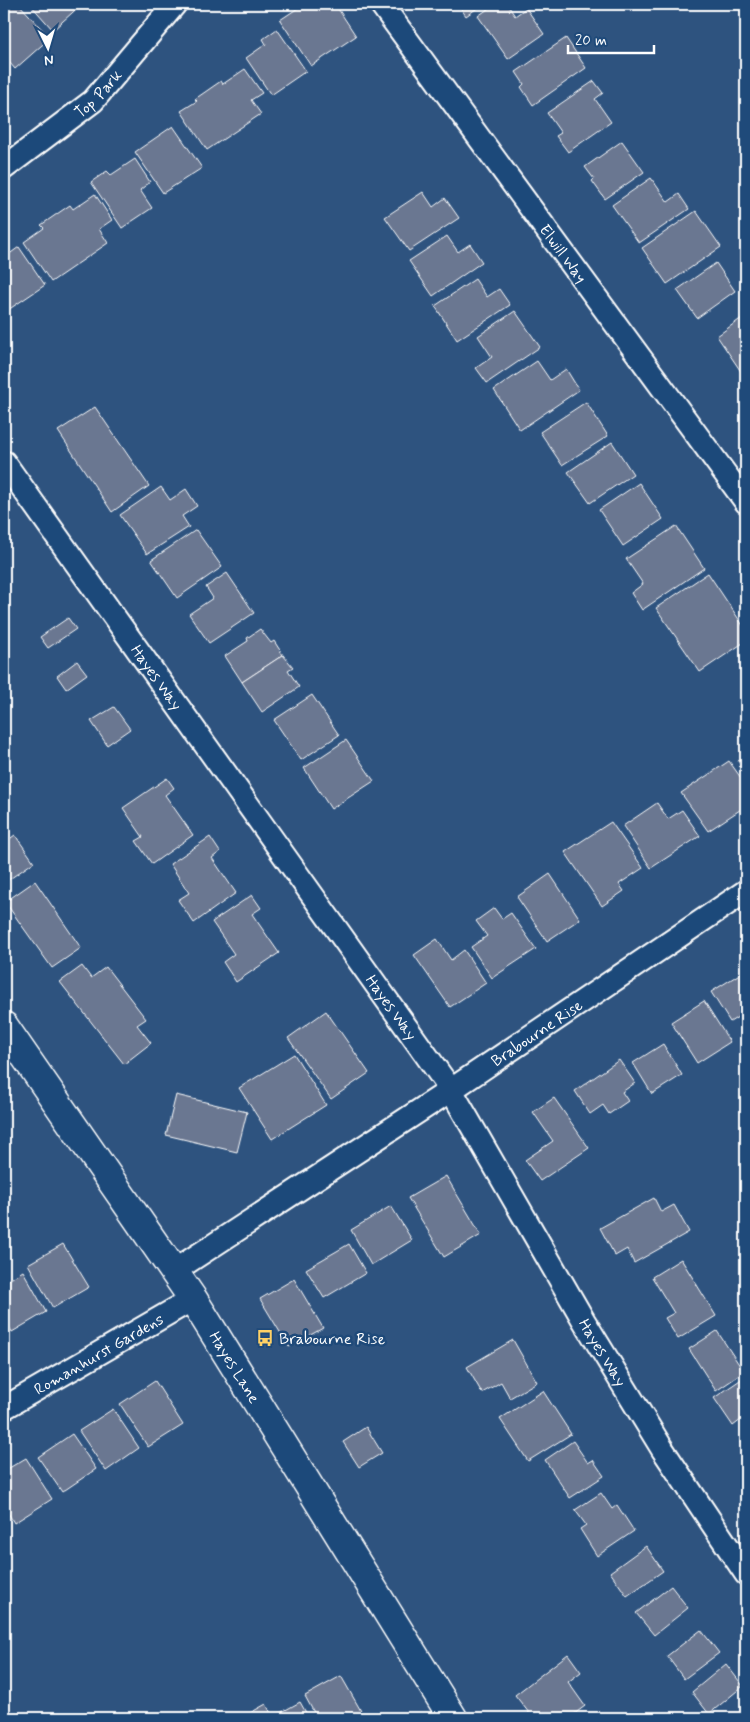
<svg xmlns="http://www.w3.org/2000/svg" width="750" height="1722" viewBox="0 0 750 1722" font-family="Mynerve,sans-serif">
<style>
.building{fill:#6b7791;stroke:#fff}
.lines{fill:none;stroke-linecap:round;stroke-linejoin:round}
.minor-casing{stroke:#fff;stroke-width:26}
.secondary-casing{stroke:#fff;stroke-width:31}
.minor{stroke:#1f4a7a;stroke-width:22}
.secondary{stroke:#1f4a7a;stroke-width:28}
.labels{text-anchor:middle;stroke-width:5;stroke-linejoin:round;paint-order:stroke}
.street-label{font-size:16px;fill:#fff;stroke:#1f4a7a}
.poi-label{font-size:16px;fill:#fff;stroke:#1f4a7a;text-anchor:start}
</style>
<rect width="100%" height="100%" fill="#2e537f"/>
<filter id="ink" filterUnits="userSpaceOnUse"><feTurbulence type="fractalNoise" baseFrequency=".02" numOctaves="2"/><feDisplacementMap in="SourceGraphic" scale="10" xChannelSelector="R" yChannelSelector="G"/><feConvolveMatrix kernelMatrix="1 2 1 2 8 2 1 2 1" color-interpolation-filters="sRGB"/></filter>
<g filter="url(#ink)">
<!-- building -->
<g class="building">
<polygon points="10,4 19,4 50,38 15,69 4,56 4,9"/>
<polygon points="30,4 82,4 53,30"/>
<polygon points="304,4 335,4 356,36 311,66 280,20"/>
<polygon points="458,4 483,4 466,16"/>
<polygon points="495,4 507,4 515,16 526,8 544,34 508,59 478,16"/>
<polygon points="277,29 306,71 271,95 246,58 266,44 263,39"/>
<polygon points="566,38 586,68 533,105 521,87 524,84 516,72"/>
<polygon points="245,69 262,93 251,100 261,114 207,150 181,111 197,101 195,99 221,81 223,84"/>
<polygon points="4,70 10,79 4,83"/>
<polygon points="594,81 603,93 595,99 611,122 568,152 556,136 561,133 547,113"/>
<polygon points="173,126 202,168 163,193 135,152"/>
<polygon points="622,141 644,172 605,199 592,181 594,179 585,167"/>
<polygon points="135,159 150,182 140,190 152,208 122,228 91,182 107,171 111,175"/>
<polygon points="651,178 668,202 679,194 689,209 639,243 612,205"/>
<polygon points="423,192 433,207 445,198 459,218 409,251 385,217"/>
<polygon points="95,194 112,220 99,229 108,243 51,282 24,242 44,228 41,225 70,205 73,209"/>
<polygon points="696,211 721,247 667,284 642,248"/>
<polygon points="447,236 458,252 470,244 482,262 433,296 409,261"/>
<polygon points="19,247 45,285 8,310 4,305 4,258"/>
<polygon points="716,263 735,291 697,318 677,290"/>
<polygon points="475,279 487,297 499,289 510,305 457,340 435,306"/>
<polygon points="515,311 540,347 487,383 476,368 492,357 478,336"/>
<polygon points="746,315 746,370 742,373 717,336"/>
<polygon points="537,361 550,380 566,369 579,390 520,430 494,390"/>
<polygon points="746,377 746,388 741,380"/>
<polygon points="586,402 608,436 562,465 540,432"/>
<polygon points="95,407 149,486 112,512 58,431"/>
<polygon points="612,442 633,474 590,503 568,472"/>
<polygon points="639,483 663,519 623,546 599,510"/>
<polygon points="161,487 170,500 186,489 197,506 182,516 189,527 147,554 120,515"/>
<polygon points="676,526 704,568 642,610 631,593 643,584 626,559"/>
<polygon points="196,530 222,567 177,598 151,560"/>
<polygon points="227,573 254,613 209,643 189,614 213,598 206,587"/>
<polygon points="708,573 746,630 746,641 700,672 656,608"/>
<polygon points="68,618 76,629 48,648 40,637"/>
<polygon points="260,629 271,643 274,641 283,655 242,682 225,656 248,641 247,638"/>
<polygon points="283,655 293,667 288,670 299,687 262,712 242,682"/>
<polygon points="77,661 87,674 66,689 57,676"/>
<polygon points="312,695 339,735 301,760 274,720"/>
<polygon points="114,707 130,729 107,745 91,721"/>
<polygon points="346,740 374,781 331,809 304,768"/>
<polygon points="746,755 746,773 738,761"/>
<polygon points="729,761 746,785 746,806 708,831 681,793"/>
<polygon points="167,778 174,788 165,795 193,835 152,864 136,841 143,837 123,808"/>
<polygon points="657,803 668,819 682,810 700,836 651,868 623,826"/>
<polygon points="611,822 643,868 619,884 624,891 602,906 565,852"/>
<polygon points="15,835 34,862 4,883 4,843"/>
<polygon points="210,837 220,852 212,858 236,893 194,923 178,900 189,893 170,864"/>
<polygon points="550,874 580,919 547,941 517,897"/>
<polygon points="35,881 81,948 52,968 5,902"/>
<polygon points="252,895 261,908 252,914 279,953 236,982 223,962 234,954 212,922"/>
<polygon points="494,908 502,919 511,913 536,949 492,978 471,947 487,936 476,921"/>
<polygon points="437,939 451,960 464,950 486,983 450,1007 414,955"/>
<polygon points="82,966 91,978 106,967 146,1019 137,1025 151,1043 124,1064 60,982"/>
<polygon points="746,970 746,1012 730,1022 711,992"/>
<polygon points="704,1001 730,1042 697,1063 671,1022"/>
<polygon points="326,1011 369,1073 331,1099 288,1038"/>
<polygon points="663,1044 682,1075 652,1094 633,1063"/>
<polygon points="294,1054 326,1105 272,1139 239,1088"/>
<polygon points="619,1060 635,1083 622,1092 628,1101 609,1114 603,1105 590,1114 575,1091"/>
<polygon points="176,1095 247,1112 237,1152 166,1135"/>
<polygon points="554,1098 589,1148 540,1181 525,1160 553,1141 533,1112"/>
<polygon points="446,1176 481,1235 444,1257 408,1198"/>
<polygon points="654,1198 661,1212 674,1205 689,1232 634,1263 627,1249 615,1256 600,1228"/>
<polygon points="391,1206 412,1240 371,1265 351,1230"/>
<polygon points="63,1244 89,1287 53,1308 28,1264"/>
<polygon points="349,1244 366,1273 324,1298 306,1269"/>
<polygon points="681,1259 716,1316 678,1339 665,1318 674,1313 652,1277"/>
<polygon points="23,1271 46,1312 12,1332 4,1318 4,1283"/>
<polygon points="294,1279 323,1328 289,1347 260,1299"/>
<polygon points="717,1331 744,1372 716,1391 689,1349"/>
<polygon points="513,1340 537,1382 510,1398 501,1382 482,1393 467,1367"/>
<polygon points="746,1376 746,1416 733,1426 714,1398"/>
<polygon points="155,1381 183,1425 148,1447 120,1404"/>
<polygon points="543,1391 571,1434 528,1461 500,1419"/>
<polygon points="113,1409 139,1448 106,1471 79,1431"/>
<polygon points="366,1427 382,1453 359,1467 343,1442"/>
<polygon points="72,1434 96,1469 62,1492 38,1457"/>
<polygon points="746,1438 746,1451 740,1442"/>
<polygon points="573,1441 588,1463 593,1460 604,1476 570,1498 545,1460"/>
<polygon points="26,1458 52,1499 14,1523 4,1506 4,1471"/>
<polygon points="601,1493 612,1509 617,1505 634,1531 597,1556 580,1529 586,1525 575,1510"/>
<polygon points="646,1546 663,1571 627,1596 610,1572"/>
<polygon points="671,1586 688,1608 654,1635 636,1613"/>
<polygon points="701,1630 719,1653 684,1679 667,1656"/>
<polygon points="568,1654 581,1672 568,1682 585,1706 569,1718 533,1718 515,1695"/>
<polygon points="726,1664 743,1686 709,1714 692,1692"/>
<polygon points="341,1676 365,1718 317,1718 305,1696"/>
<polygon points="300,1702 309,1718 253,1718 250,1713 266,1704 273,1717"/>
</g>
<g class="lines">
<!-- minor casing -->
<g class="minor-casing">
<g id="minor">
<path id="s1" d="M381,4L746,502"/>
<path id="s2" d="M4,168L93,101L175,4"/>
<path id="s3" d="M4,462L451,1090L584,1321L663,1450L746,1574"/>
<path id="s4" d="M174,1271L451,1090L746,891"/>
<path id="s5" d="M4,1408L193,1299"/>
</g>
</g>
<!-- secondary casing -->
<g class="secondary-casing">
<g id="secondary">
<path id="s6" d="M4,1026L193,1299L453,1718"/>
</g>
</g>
<!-- minor -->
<use href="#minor" class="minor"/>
<!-- secondary -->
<use href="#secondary" class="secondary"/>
</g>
</g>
<!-- icons -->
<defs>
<g id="bus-bare" transform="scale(1.35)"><path d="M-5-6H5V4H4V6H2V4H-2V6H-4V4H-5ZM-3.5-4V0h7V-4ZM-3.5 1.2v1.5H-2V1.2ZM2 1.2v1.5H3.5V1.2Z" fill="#ffd166" stroke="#1f4a7a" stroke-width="2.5" paint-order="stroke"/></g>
</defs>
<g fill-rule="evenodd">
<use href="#bus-bare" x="265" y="1338"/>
</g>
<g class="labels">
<!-- street labels -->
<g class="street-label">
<text dy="6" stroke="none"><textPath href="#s2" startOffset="120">Top Park</textPath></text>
<text dy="6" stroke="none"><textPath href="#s1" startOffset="309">Elwill Way</textPath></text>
<text dy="6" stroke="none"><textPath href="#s3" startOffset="264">Hayes Way</textPath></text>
<text dy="6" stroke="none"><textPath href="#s3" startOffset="669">Hayes Way</textPath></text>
<text dy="6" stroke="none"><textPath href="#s4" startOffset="434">Brabourne Rise</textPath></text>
<text dy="6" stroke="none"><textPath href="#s3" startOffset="1074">Hayes Way</textPath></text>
<text dy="6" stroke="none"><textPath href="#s5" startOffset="109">Romanhurst Gardens</textPath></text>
<text dy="6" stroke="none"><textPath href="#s6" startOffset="412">Hayes Lane</textPath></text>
</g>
<!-- poi labels -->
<g class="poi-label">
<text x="279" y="1344">Brabourne Rise</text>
</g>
</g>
<!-- margin -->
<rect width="750" height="1722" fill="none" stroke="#1f4a7a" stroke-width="20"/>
<rect x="10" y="10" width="730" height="1702" fill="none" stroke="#fff" stroke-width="2" filter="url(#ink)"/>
<!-- north arrow -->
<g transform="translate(48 48) rotate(175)" stroke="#1f4a7a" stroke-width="4" paint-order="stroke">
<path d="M0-4L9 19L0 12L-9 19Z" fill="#ffffff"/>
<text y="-8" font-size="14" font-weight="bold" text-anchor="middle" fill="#ffffff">N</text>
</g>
<!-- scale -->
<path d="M568 45v8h86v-8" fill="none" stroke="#ffffff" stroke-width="2.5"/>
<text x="575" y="45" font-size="15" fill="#ffffff" stroke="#1f4a7a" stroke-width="4" paint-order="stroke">20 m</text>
</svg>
